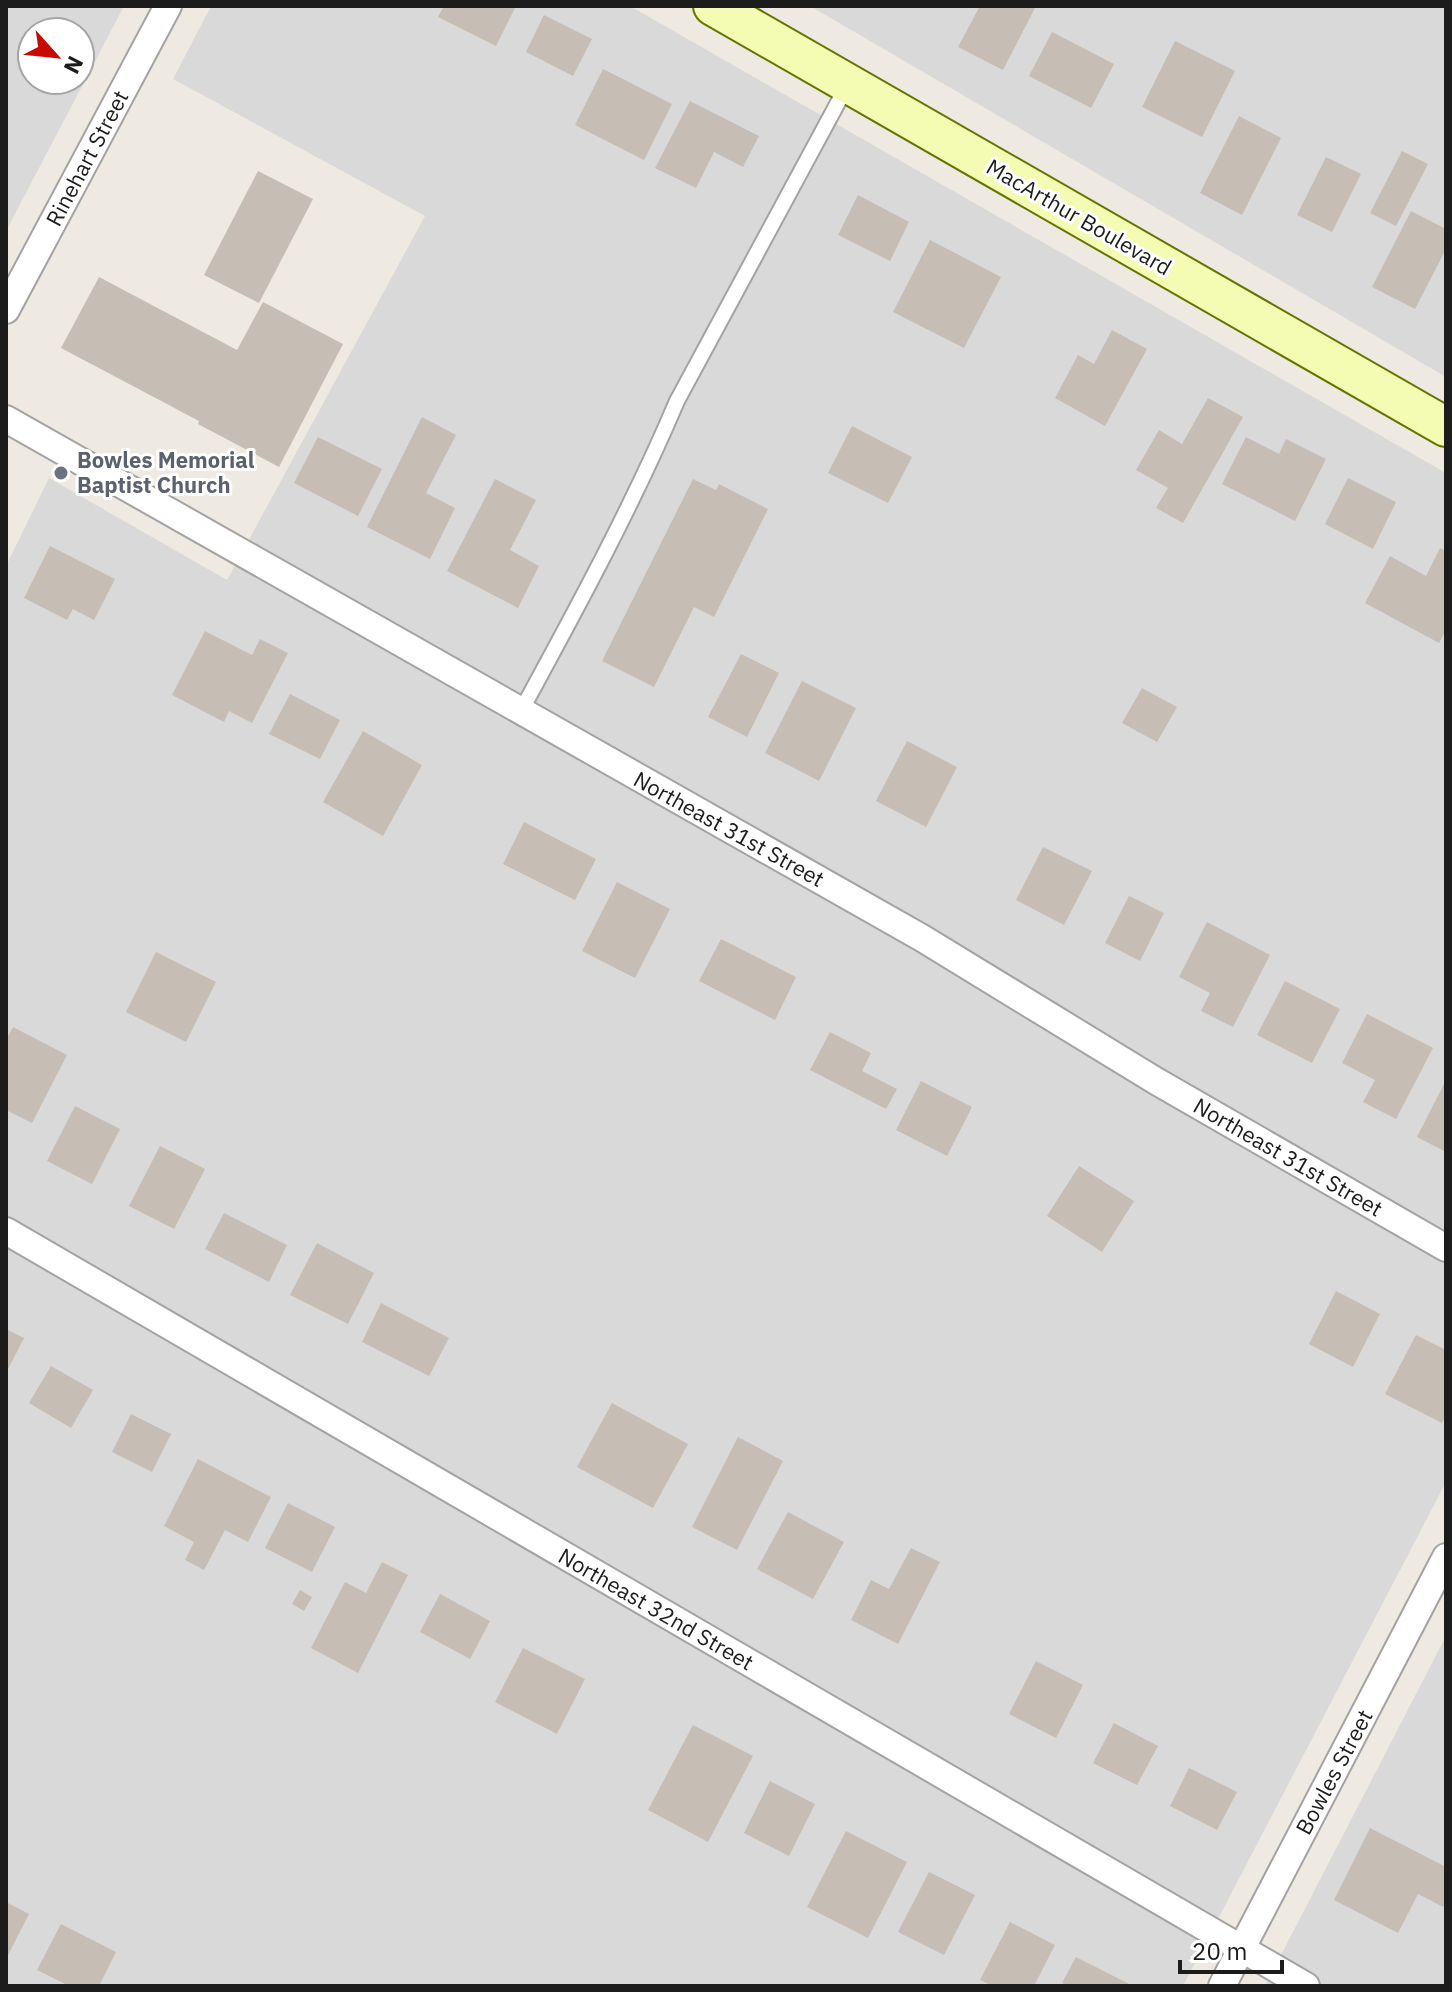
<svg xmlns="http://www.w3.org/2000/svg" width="1452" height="1992" viewBox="0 0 1452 1992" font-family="'IBM Plex Sans',sans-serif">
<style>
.residential{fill:#dad9d9;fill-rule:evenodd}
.building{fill:#c6bdb4}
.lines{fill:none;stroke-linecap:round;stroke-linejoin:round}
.service-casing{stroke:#a3a3a3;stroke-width:18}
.minor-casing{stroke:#a3a3a3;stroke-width:30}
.secondary-casing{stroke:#627501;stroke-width:42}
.service{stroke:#fff;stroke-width:14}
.minor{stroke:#fff;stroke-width:26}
.secondary{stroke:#f4fbb2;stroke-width:38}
.worship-dot{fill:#6b7280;stroke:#fff;stroke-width:3}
.labels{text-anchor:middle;stroke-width:6;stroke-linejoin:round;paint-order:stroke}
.street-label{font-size:22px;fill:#1c1c1c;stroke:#fff}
.worship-label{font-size:22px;font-weight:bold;fill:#5b616d;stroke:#fff;text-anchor:start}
</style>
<rect width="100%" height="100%" fill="#eeeae1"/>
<!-- residential -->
<g class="residential">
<path d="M6,6H124L6,231ZM32,32H80V80H32Z"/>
<polygon points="211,6 630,6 1446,473 1446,1482 1183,1986 6,1986 6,566 49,478 227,580 425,216 173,79"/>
<polygon points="810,6 1446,6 1446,377"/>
<polygon points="1446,1636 1446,1986 1265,1986"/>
</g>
<!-- building -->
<g class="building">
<polygon points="444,6 516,6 496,46 438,17"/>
<polygon points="980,6 1036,6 1003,70 958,47"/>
<polygon points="544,15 592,39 573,76 526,52"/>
<polygon points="1052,32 1114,64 1091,108 1029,76"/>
<polygon points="1175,41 1235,71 1202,137 1142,107"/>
<polygon points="603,69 672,104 644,160 575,125"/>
<polygon points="690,101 759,136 743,167 714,152 696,188 655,168"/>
<polygon points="1239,116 1281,138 1242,215 1200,193"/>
<polygon points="1402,151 1428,164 1396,226 1370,213"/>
<polygon points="1326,157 1361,174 1332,232 1297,215"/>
<polygon points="258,171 313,199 259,303 204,275"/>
<polygon points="858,195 909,222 890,261 838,235"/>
<polygon points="1411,211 1446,229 1446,249 1415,309 1372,287"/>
<polygon points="930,240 1001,277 964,348 893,312"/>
<polygon points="99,277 237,350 263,302 343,344 279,467 198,424 199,421 61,348"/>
<polygon points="1112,330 1147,349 1105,426 1055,398 1078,355 1094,364"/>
<polygon points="1208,398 1243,417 1183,523 1156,508 1168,488 1136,470 1159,430 1182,444"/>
<polygon points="422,417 456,435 426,493 455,508 430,559 367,527"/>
<polygon points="852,426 912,457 888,503 828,473"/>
<polygon points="318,437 382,469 358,516 294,483"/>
<polygon points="1246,437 1279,454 1286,439 1326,459 1295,521 1222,484"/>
<polygon points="1348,478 1396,502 1373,549 1325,524"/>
<polygon points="495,479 536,500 510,550 539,566 518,608 447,571"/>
<polygon points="693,479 716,490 719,484 768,509 714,617 694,607 654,687 602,661"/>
<polygon points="50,546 115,579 94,620 73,609 67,620 24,598"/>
<polygon points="1440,548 1446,551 1446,630 1439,643 1365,603 1390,556 1426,576"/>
<polygon points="205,631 252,655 260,639 288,653 252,723 229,711 224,722 172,695"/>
<polygon points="741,654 779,673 747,737 708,717"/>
<polygon points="802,681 856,708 819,781 765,753"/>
<polygon points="1142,688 1177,707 1157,742 1122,723"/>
<polygon points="290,694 340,720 320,759 269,734"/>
<polygon points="363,731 422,765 383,836 323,802"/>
<polygon points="907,741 957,767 926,827 876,801"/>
<polygon points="524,822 596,859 575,900 503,864"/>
<polygon points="1043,847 1092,871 1064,925 1016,900"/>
<polygon points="617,882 670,909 635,978 582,951"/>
<polygon points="1129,896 1164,913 1140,961 1105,943"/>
<polygon points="1207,922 1270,955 1233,1027 1201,1011 1210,993 1179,977"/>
<polygon points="721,939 796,977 775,1020 699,981"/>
<polygon points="156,952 216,982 186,1042 126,1012"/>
<polygon points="1285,981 1340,1009 1312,1063 1257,1035"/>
<polygon points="1367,1014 1433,1048 1396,1119 1363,1102 1375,1080 1342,1063"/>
<polygon points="13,1027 67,1055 32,1123 6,1110 6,1040"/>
<polygon points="830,1032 871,1053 862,1071 897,1089 886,1109 810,1070"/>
<polygon points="1446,1080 1446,1152 1417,1137"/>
<polygon points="921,1081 972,1107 947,1156 896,1130"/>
<polygon points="75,1106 120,1129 92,1184 47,1161"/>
<polygon points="160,1146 205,1169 174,1229 129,1206"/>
<polygon points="1079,1166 1134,1201 1102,1252 1047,1216"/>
<polygon points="224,1213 287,1245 269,1282 205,1249"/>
<polygon points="317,1243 374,1273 348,1324 290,1295"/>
<polygon points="1336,1291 1380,1314 1353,1367 1309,1344"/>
<polygon points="381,1303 449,1338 429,1376 362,1342"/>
<polygon points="6,1329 24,1338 6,1373"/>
<polygon points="1416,1335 1446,1350 1446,1415 1442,1423 1385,1394"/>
<polygon points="51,1366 93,1390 71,1428 29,1403"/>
<polygon points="612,1403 688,1444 653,1508 577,1467"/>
<polygon points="131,1414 171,1434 152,1472 112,1452"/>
<polygon points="738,1437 783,1461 737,1550 692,1527"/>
<polygon points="198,1459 271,1497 248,1542 225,1530 204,1570 185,1560 194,1542 164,1526"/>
<polygon points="288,1503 335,1527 312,1572 265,1548"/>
<polygon points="788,1512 844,1542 813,1599 757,1569"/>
<polygon points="911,1548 940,1562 898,1644 851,1620 871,1580 889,1589"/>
<polygon points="382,1562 408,1575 358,1673 311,1648 345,1582 366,1593"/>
<polygon points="300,1590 312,1597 304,1611 292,1604"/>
<polygon points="440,1594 490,1621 470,1659 420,1632"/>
<polygon points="523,1648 585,1679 557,1734 495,1702"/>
<polygon points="1036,1661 1083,1685 1056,1738 1009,1714"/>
<polygon points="1114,1723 1158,1746 1137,1785 1093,1763"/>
<polygon points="693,1725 753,1756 708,1842 648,1810"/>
<polygon points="1189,1768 1237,1792 1217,1830 1170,1806"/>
<polygon points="770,1781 815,1804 789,1856 744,1833"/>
<polygon points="1370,1828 1446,1867 1446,1902 1443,1907 1418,1894 1398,1933 1334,1900"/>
<polygon points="846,1831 907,1862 868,1938 807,1907"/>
<polygon points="929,1872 975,1895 944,1955 898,1932"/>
<polygon points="6,1902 29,1914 6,1959"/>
<polygon points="1010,1922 1055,1945 1034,1986 993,1986 980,1980"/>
<polygon points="61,1924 116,1952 99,1986 69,1986 37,1970"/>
<polygon points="1076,1957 1133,1986 1068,1986 1062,1983"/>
</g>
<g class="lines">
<!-- service casing -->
<g class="service-casing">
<path id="service" d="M521,711C576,610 632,507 677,401L848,84"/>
</g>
<!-- minor casing -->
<g class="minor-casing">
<g id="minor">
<polyline points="6,310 168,6"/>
<polyline points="6,419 922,938 1156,1081 1446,1248"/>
<polyline points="6,1231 1306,1986"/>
<polyline points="1222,1986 1446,1557"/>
</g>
</g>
<!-- secondary casing -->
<g class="secondary-casing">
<polyline id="secondary" points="713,6 1446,427"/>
</g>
<!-- service -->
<use href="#service" class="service"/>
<!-- minor -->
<use href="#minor" class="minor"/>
<!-- secondary -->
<use href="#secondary" class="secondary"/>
</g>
<!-- markers -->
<circle class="worship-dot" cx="61" cy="473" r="8"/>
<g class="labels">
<!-- street labels -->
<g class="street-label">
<text transform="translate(87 158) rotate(-62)" y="8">Rinehart Street</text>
<text transform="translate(1079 217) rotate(30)" y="8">MacArthur Boulevard</text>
<text transform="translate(729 829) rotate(29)" y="8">Northeast 31st Street</text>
<text transform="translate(1288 1157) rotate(30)" y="8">Northeast 31st Street</text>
<text transform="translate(656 1609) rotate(30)" y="8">Northeast 32nd Street</text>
<text transform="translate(1334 1772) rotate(-62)" y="8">Bowles Street</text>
</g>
<!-- worship labels -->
<g class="worship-label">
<text x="77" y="468">Bowles Memorial<tspan x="77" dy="25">Baptist Church</tspan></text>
</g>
</g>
<!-- border -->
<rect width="1452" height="1992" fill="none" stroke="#1c1c1c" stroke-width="16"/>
<!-- north arrow -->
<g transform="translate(56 56) rotate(117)"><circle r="38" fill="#ffffff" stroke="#a4a4a4" stroke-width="2"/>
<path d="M0-6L14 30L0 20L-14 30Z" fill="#c80b00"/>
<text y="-12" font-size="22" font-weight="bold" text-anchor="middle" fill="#1c1c1c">N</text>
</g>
<!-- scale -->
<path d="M1180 1960v12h102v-12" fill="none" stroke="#1c1c1c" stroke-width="4"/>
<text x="1192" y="1960" font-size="24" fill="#1c1c1c" stroke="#ffffff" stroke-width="6" paint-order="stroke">20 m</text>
</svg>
